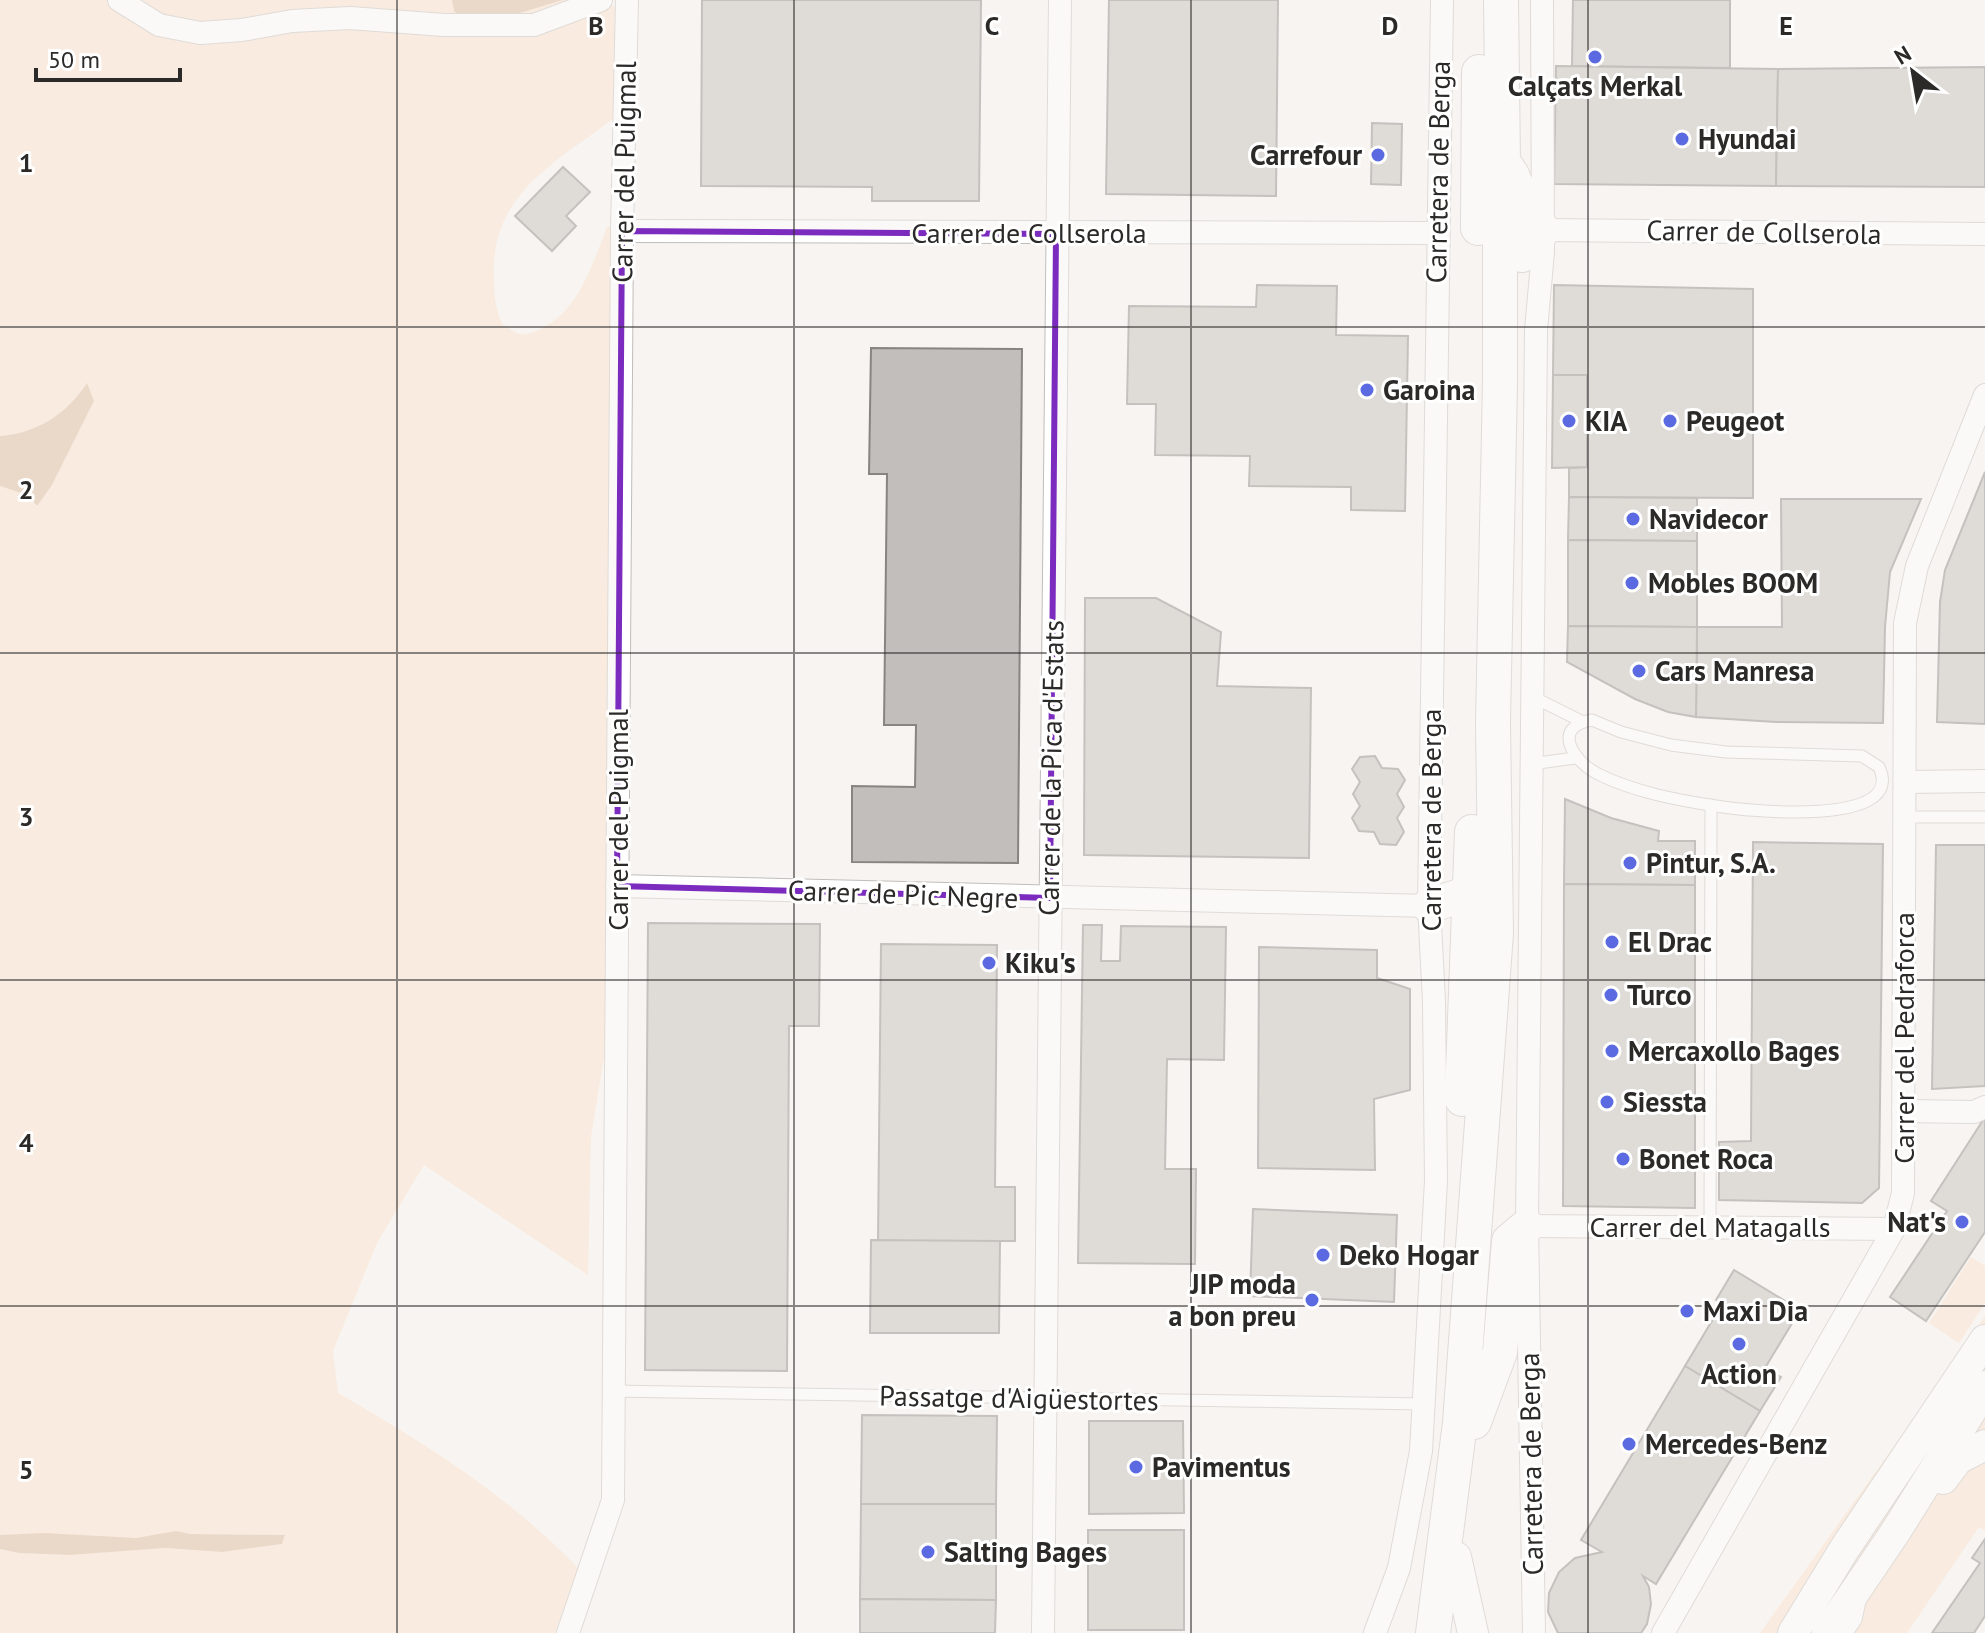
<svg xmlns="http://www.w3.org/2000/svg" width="1985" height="1633" viewBox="0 0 1985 1633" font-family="'PT Sans',sans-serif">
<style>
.green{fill:#fae1ca}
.forest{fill:#dab899}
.building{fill:#c1bebb;stroke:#878481;stroke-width:2}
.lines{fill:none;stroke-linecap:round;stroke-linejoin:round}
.service-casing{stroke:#c1bdba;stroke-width:13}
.minor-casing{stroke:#c1bdba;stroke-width:24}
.secondary-casing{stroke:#c1bdba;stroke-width:32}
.primary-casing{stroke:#c1bdba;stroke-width:36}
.service{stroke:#fff;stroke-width:11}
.minor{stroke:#fff;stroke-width:22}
.secondary{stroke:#fff;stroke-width:30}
.primary{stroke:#fff;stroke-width:34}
.marked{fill:none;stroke:#7b2cbf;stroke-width:6;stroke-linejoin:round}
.grid{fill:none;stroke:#2c2a29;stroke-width:2;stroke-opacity:0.55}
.poi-dot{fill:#5c6ae1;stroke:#fff;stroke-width:3}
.labels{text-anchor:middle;stroke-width:6;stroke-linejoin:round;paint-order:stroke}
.poi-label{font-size:28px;font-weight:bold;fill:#2c2a29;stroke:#fff;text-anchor:start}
.street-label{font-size:28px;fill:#2c2a29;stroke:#fff}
.grid-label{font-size:26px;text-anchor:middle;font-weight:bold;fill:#2c2a29;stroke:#fff;stroke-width:6;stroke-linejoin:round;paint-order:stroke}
</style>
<rect width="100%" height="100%" fill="#f8f4f1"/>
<!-- green -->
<g class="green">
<path d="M0,0H452L454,11L500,16L520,13L563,0H608L621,15L619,114C562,160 490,190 494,277C494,293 495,310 503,325C508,327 515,333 520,334C526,335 534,332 539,330C579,311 592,265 607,227L612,225L610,1021L591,1137L588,1275L424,1165L377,1243L333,1351L338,1393C425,1443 509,1496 579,1569L555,1633H0V1549L19,1553L63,1555L165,1548L222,1552L282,1544L285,1535L191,1534C165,1529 156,1538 134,1538C89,1537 45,1533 0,1535V486L27,495L36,506L52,485L94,401L86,384C65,414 38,433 0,436Z"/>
<polygon points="1971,1257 1985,1266 1985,1303 1959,1343 1929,1323"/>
<polygon points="1985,1316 1985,1531 1979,1527 1907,1633 1760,1633 1940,1382"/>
</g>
<!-- forest -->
<g class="forest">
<polygon points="452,0 563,0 520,13 461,17 454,11"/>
<path d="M87,383L94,401L52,485L37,506L27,495L0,486V436C38,433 66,414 87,383Z"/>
<polygon points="176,1531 191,1534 285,1535 282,1544 222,1552 165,1548 69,1555 19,1553 0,1549 0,1535 44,1533 136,1538"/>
</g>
<!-- building -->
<g class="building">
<polygon points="702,0 981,0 979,201 872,201 872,187 701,186"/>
<polygon points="1109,0 1278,0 1276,196 1106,194"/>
<polygon points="1573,0 1730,0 1730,68 1572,66"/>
<polygon points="1556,66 1778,69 1776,186 1554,184"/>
<polygon points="1985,67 1985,187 1776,186 1778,69"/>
<polygon points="1372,123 1402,124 1401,185 1371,184"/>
<polygon points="563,167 590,192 566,216 576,226 552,251 515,216"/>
<polygon points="1257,285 1337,286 1336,335 1408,336 1405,511 1351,510 1351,487 1249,486 1250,456 1155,455 1156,404 1127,404 1129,306 1256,307"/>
<polygon points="1554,285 1753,289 1753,498 1569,497 1569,468 1587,467 1587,375 1553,375"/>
<polygon points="871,348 1022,349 1018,863 852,862 852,786 915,787 916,725 884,725 887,474 869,474"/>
<polygon points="1553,375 1587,375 1587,467 1552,468"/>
<polygon points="1985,472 1985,724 1937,722 1940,602 1945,570"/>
<polygon points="1569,497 1697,498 1697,541 1568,540"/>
<polygon points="1781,499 1921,499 1890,572 1885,627 1883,723 1776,722 1696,717 1697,627 1782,627"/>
<polygon points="1568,540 1697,541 1697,627 1568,626"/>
<polygon points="1085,598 1156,598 1221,632 1217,686 1311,688 1309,858 1084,855"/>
<polygon points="1568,626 1697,627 1696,717 1668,712 1635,699 1567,662"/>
<polygon points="1375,756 1382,768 1398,769 1405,780 1397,794 1404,807 1397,818 1404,832 1396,845 1380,844 1374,832 1359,831 1352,818 1360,806 1353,794 1360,782 1352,769 1360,757"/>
<polygon points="1565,799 1611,818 1659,831 1658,841 1695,841 1695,885 1564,884"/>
<polygon points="1753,842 1883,844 1879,1188 1862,1203 1719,1200 1719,1142 1751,1141"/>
<polygon points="1936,845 1985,845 1985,1086 1932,1089"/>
<polygon points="1564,884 1695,885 1695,1208 1563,1206"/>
<polygon points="648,923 820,924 819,1026 789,1026 787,1371 645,1370"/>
<polygon points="1083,925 1102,925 1101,961 1120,961 1121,926 1226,927 1224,1060 1167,1059 1165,1169 1196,1169 1195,1264 1078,1263"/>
<polygon points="881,944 997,945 995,1187 1015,1187 1015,1241 878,1241"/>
<polygon points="1259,947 1377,950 1377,978 1410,989 1410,1090 1374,1099 1375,1170 1258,1168"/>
<polygon points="1985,1117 1985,1232 1926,1321 1890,1297 1947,1211 1931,1201"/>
<polygon points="1253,1209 1397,1215 1394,1302 1250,1296"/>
<polygon points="871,1240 1000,1241 999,1333 870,1333"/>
<polygon points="1734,1270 1800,1310 1765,1368 1781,1377 1760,1411 1685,1366 1722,1304 1716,1300"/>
<polygon points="1685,1366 1760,1411 1656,1584 1643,1576 1649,1587 1651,1604 1647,1624 1641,1633 1558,1633 1548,1612 1549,1593 1559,1572 1575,1558 1602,1552 1581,1540"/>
<polygon points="862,1415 997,1416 996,1504 861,1504"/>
<polygon points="1089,1421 1183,1421 1184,1513 1089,1514"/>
<polygon points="861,1504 996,1504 996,1600 860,1599"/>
<rect x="1088" y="1530" width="96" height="100"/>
<polygon points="1985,1539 1985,1616 1974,1633 1932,1633 1980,1563 1972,1558"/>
<polygon points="860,1599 996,1600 995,1633 860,1633"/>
</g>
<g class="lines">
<!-- service casing -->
<g class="service-casing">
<g id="service">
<polyline points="1531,696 1583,722"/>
<path d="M1592,720L1621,732L1671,745L1726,752L1862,756L1879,767C1908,828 1745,811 1716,806C1677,800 1634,792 1598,774C1574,762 1550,727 1592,720Z"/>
<polyline points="1531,764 1575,758"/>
<polyline points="1905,817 1985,817"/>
<polyline points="1710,1227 1711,805"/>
<polyline points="613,1391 1424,1404"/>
<polyline points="1847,1633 1856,1620 1860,1601"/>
</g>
</g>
<!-- minor casing -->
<g class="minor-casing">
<g id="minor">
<polyline points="119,0 159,25 200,33 242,30 292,21 350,18 444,25 534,25 601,0"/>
<polyline points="1543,230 1985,234"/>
<polyline points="622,231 1437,233"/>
<polyline points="1906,782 1985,781"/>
<polyline points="617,886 1429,906"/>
<polyline points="1903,1111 1974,1112 1985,1107"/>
<polyline points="1527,1226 1894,1229"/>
<polyline points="568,1633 613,1500 622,231 627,0"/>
<polyline points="1043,1633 1060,0"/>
<polyline points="1375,1633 1399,1568 1421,1451 1436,1181 1434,1001 1429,906 1442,0"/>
<polyline points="1534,1633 1527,1226 1536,330 1543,252 1542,0"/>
<polyline points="1663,1633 1894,1229 1903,1193 1905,623 1917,566 1985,395"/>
</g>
</g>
<!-- secondary casing -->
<g class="secondary-casing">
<g id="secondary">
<polyline points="1951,1418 1966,1396 1985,1386"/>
<polyline points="1943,1479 1958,1459 1985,1445"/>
<polyline points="1456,1557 1473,1633"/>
<polyline points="1793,1633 1845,1548 1985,1340"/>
<polyline points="1827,1633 1896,1531 1976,1403"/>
</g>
</g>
<!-- primary casing -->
<g class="primary-casing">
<g id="primary">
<polyline points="1504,163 1512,175 1525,207 1543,230 1522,255"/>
<polyline points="1492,211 1511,235 1530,244"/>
<polyline points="1478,228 1479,72"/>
<polyline points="1429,906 1472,892 1484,880"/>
<polyline points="1462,1099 1472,832"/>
<polyline points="1474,1422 1500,1352 1509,1241 1527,1226"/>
<polyline points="1433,1633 1460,1423 1496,933 1493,723 1500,382 1500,222 1503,163 1501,0"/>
</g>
</g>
<!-- service -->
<use href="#service" class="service"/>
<!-- minor -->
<use href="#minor" class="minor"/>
<!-- secondary -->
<use href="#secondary" class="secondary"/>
<!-- primary -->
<use href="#primary" class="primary"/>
</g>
<!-- marked area -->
<path d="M0 0H1985V1633H0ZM622,231L1056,234L1050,898L617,886Z" fill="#f8f4f1" fill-opacity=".55" fill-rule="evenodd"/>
<path class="marked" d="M622,231L1056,234L1050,898L617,886Z"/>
<!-- grid -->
<path class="grid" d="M397,0V1633M794,0V1633M1191,0V1633M1588,0V1633M0,327H1985M0,653H1985M0,980H1985M0,1306H1985"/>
<!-- markers -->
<g class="poi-dot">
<circle cx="1595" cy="57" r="8"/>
<circle cx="1682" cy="139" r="8"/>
<circle cx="1378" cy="155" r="8"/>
<circle cx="1367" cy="390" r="8"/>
<circle cx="1569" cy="421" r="8"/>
<circle cx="1670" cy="421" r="8"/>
<circle cx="1633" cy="519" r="8"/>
<circle cx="1632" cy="583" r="8"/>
<circle cx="1639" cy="671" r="8"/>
<circle cx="1630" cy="863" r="8"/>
<circle cx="1612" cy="942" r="8"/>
<circle cx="989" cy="963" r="8"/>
<circle cx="1611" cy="995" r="8"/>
<circle cx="1612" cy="1051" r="8"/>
<circle cx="1607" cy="1102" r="8"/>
<circle cx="1623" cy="1159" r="8"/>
<circle cx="1962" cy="1222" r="8"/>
<circle cx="1323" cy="1255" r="8"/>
<circle cx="1312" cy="1300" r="8"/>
<circle cx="1687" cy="1311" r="8"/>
<circle cx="1739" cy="1344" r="8"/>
<circle cx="1629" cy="1444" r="8"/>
<circle cx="1136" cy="1467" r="8"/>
<circle cx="928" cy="1552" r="8"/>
</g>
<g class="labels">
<!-- poi labels -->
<g class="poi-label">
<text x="1595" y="96" text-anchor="middle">Calçats Merkal</text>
<text x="1698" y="149">Hyundai</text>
<text x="1362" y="165" text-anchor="end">Carrefour</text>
<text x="1383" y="400">Garoina</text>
<text x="1585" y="431">KIA</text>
<text x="1686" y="431">Peugeot</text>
<text x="1649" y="529">Navidecor</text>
<text x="1648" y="593">Mobles BOOM</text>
<text x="1655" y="681">Cars Manresa</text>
<text x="1646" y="873">Pintur, S.A.</text>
<text x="1628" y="952">El Drac</text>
<text x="1005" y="973">Kiku's</text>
<text x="1627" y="1005">Turco</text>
<text x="1628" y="1061">Mercaxollo Bages</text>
<text x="1623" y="1112">Siessta</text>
<text x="1639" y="1169">Bonet Roca</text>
<text x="1946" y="1232" text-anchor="end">Nat's</text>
<text x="1339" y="1265">Deko Hogar</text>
<text x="1296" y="1294" text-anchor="end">JIP moda<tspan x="1296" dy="32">a bon preu</tspan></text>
<text x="1703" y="1321">Maxi Dia</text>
<text x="1739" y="1384" text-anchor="middle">Action</text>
<text x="1645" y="1454">Mercedes-Benz</text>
<text x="1152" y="1477">Pavimentus</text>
<text x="944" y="1562">Salting Bages</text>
</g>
<!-- street labels -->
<g class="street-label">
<text transform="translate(624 172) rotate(-89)" y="10">Carrer del Puigmal</text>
<text transform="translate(1438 172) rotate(-89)" y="10">Carretera de Berga</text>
<text transform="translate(1764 232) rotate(1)" y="10">Carrer de Collserola</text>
<text x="1029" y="243">Carrer de Collserola</text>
<text transform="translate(1051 768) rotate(-89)" y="10">Carrer de la Pica d'Estats</text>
<text transform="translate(618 820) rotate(-90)" y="10">Carrer del Puigmal</text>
<text transform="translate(1431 820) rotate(-90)" y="10">Carretera de Berga</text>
<text transform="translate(903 894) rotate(2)" y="10">Carrer de Pic Negre</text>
<text transform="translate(1904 1038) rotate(-90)" y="10">Carrer del Pedraforca</text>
<text x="1710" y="1237">Carrer del Matagalls</text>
<text transform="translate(1019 1398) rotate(1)" y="10">Passatge d'Aigüestortes</text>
<text transform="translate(1531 1464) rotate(-91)" y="10">Carretera de Berga</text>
</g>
</g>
<g class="grid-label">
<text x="596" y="35">B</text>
<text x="992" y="35">C</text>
<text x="1390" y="35">D</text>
<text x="1786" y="35">E</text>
<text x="26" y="172">1</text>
<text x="26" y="499">2</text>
<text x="26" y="826">3</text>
<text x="26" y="1152">4</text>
<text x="26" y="1479">5</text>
</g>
<!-- north arrow -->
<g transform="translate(1913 72) rotate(329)" stroke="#ffffff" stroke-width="6" paint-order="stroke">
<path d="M0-6L14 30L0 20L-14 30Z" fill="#2c2a29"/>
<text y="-12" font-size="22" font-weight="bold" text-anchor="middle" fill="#2c2a29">N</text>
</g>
<!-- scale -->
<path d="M36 68v12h144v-12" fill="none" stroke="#2c2a29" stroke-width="4"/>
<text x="48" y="68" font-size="24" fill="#2c2a29" stroke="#ffffff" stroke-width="6" paint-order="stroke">50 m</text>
</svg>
